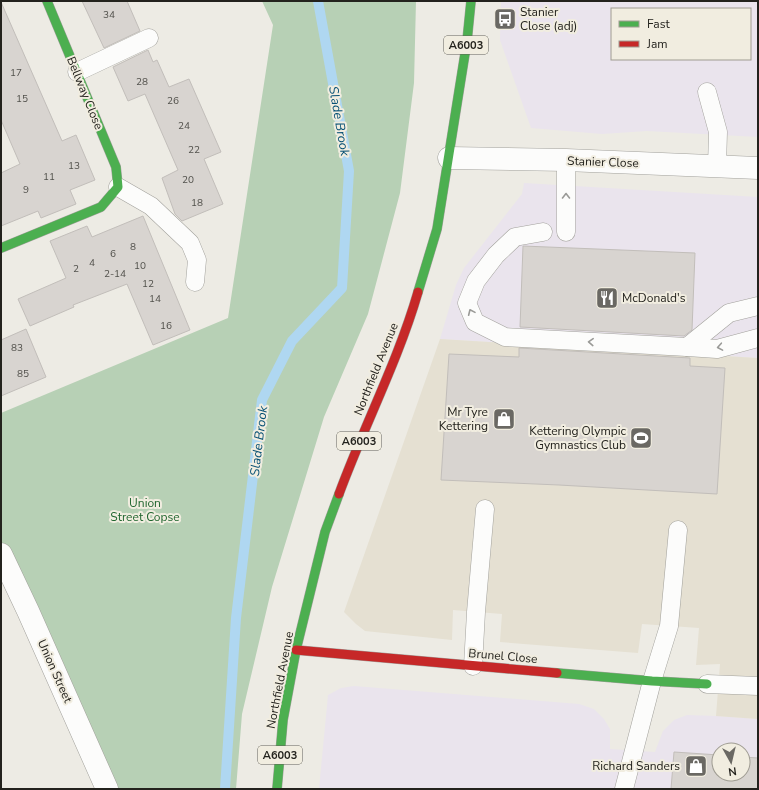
<svg xmlns="http://www.w3.org/2000/svg" width="759" height="790" viewBox="0 0 759 790" font-family="'Nunito Sans',sans-serif">
<style>
.commercial{fill:#eae4ed;fill-rule:evenodd}
.built{fill:#e5e0d2}
.forest{fill:#b7d0b5}
.lines{fill:none;stroke-linecap:round;stroke-linejoin:round}
.stream{stroke:#afd7f1;stroke-width:10}
.building{fill:#d8d4d0;stroke:#c2beba}
.lane-casing{stroke:#a2a19c;stroke-width:19}
.street-casing{stroke:#a2a19c;stroke-width:23}
.fast-casing{stroke:#a2a19c;stroke-width:10}
.jam-casing{stroke:#a2a19c;stroke-width:10}
.lane{stroke:#fcfcfb;stroke-width:18}
.street{stroke:#fcfcfb;stroke-width:22}
.fast{stroke:#4caf50;stroke-width:9}
.jam{stroke:#c62828;stroke-width:9}
.oneway{stroke:#9a9a97}
.labels{text-anchor:middle;stroke-width:4;stroke-linejoin:round;paint-order:stroke}
.number-label{font-size:10px;fill:#51504b}
.shield{fill:#f1ede0;stroke:#615f58;stroke-width:1}
.shield-label{font-size:11px;font-weight:bold;fill:#23221d}
.poi-label{font-size:12px;fill:#23221d;stroke:#f1ede0;text-anchor:end}
.street-label{font-size:12px;fill:#23221d;stroke:#f1ede0}
.park-label{font-size:12px;fill:#1f652e;stroke:#f1ede0}
.water-label{font-size:13px;font-style:italic;fill:#075175;stroke:#f1ede0}
</style>
<rect width="100%" height="100%" fill="#edebe4"/>
<!-- commercial -->
<g class="commercial">
<path d="M501,1H758V137L647,131L602,134L531,128L500,40ZM612,9H750V59H612Z"/>
<polygon points="524,183 758,197 758,358 440,339 456,285 464,268 522,194"/>
<path d="M354,686L579,704L594,709L604,719L610,729V749L655,752L663,731L674,720L687,715L716,716L758,719V789H319L328,695L341,688ZM719,750H743V774H719Z"/>
</g>
<!-- built -->
<polygon class="built" points="440,339 758,358 758,719 716,716 720,664 696,665 699,628 642,624 638,653 500,642 502,614 453,610 452,640 365,631 356,624 344,612"/>
<!-- forest -->
<polygon class="forest" points="262,1 416,1 414,83 400,193 368,314 324,417 272,587 242,714 236,789 114,789 1,545 1,413 228,318 273,25"/>
<g class="lines">
<!-- stream -->
<polyline class="stream" points="225,789 236,618 262,400 292,341 342,288 349,171 318,1"/>
</g>
<!-- building -->
<g class="building">
<polygon points="82,1 127,1 140,31 104,48"/>
<polygon points="1,2 62,141 76,135 95,180 70,190 76,204 41,218 38,211 1,226 1,173 20,164 1,120"/>
<polygon points="148,50 153,62 157,60 169,87 189,79 221,152 204,159 223,204 182,221 175,214 162,178 178,170 145,94 128,101 113,67"/>
<polygon points="143,216 190,330 153,345 127,284 73,305 74,307 30,326 18,299 66,278 50,241 87,226 92,237"/>
<polygon points="523,246 695,253 692,330 684,336 520,327"/>
<polygon points="26,329 46,377 1,396 1,340"/>
<polygon points="519,348 690,358 690,366 725,368 717,494 559,485 441,480 449,354 519,357"/>
<polygon points="674,752 719,755 719,774 743,774 743,757 758,758 758,789 671,789"/>
</g>
<g class="lines">
<!-- lane casing -->
<g class="lane-casing">
<g id="lane">
<polyline points="77,72 149,38"/>
<polyline points="707,92 718,132 717,166"/>
<polyline points="118,187 151,206 190,243 197,260 195,282"/>
<polyline points="543,232 515,237 496,255 476,281 467,303 475,322 505,337 687,347 717,349 758,338"/>
<polyline points="566,232 566,160"/>
<polyline points="687,347 729,313 758,306"/>
<polyline points="473,666 476,612 485,509"/>
<polyline points="707,684 758,686"/>
<polyline points="624,789 652,681 669,626 678,530"/>
</g>
</g>
<!-- street casing -->
<g class="street-casing">
<g id="street">
<polyline points="449,158 566,160 758,168"/>
<polyline points="1,554 28,611 107,789"/>
</g>
</g>
<!-- fast casing -->
<g class="fast-casing">
<g id="fast">
<polyline points="1,248 101,207 118,187 116,167 47,1"/>
<polyline points="418,292 437,229 467,41 471,1"/>
<polyline points="557,673 652,681 707,684"/>
<polyline points="277,789 283,720 296,650 325,532 339,494"/>
</g>
</g>
<!-- jam casing -->
<g class="jam-casing">
<g id="jam">
<path d="M339,494C364,426 398,361 418,292"/>
<polyline points="296,650 557,673"/>
</g>
</g>
<!-- lane -->
<use href="#lane" class="lane"/>
<!-- street -->
<use href="#street" class="street"/>
<!-- fast -->
<use href="#fast" class="fast"/>
<!-- jam -->
<use href="#jam" class="jam"/>
</g>
<!-- one-way arrows -->
<defs><path id="oneway-chevron" d="M-2-3.5L2.5 0L-2 3.5" fill="none" stroke-width="1.6" stroke-linecap="round" stroke-linejoin="round"/></defs>
<g class="oneway">
<use href="#oneway-chevron" transform="translate(566 196) rotate(-90)"/>
<use href="#oneway-chevron" transform="translate(471 312) rotate(-114)"/>
<use href="#oneway-chevron" transform="translate(591 342) rotate(-177)"/>
<use href="#oneway-chevron" transform="translate(720 347) rotate(170)"/>
</g>
<!-- icons -->
<defs>
<g id="bus-square" transform="scale(1.15)"><rect x="-9" y="-9" width="18" height="18" rx="4" fill="#6a6863" stroke="#f1ede0"/><path d="M-5-6H5V4H4V6H2V4H-2V6H-4V4H-5ZM-3.5-4V0h7V-4ZM-3.5 1.2v1.5H-2V1.2ZM2 1.2v1.5H3.5V1.2Z" fill="#fff"/></g>
<g id="restaurant-square" transform="scale(1.15)"><rect x="-9" y="-9" width="18" height="18" rx="4" fill="#6a6863" stroke="#f1ede0"/><path d="M-5-6h1v4h1v-4h1v4h1v-4h1v5L-1.5 .5V6h-2V.5L-5-1ZM5-6V6H3V1.5H1.5Q1.5-4 5-6Z" fill="#fff"/></g>
<g id="shop-square" transform="scale(1.15)"><rect x="-9" y="-9" width="18" height="18" rx="4" fill="#6a6863" stroke="#f1ede0"/><path d="M-5-2.5h2.3a2.7 3.5 0 0 1 5.4 0H5L5.5 6h-11ZM-1.5-2.5h3a1.5 2.3 0 0 0-3 0Z" fill="#fff"/></g>
<g id="stadium-square" transform="scale(1.15)"><rect x="-9" y="-9" width="18" height="18" rx="4" fill="#6a6863" stroke="#f1ede0"/><path d="M0-5a6.5 5 0 1 0 0 10a6.5 5 0 1 0 0-10ZM-3.5-1.8h7v3.6h-7Z" fill="#fff"/></g>
</defs>
<g fill-rule="evenodd">
<use href="#bus-square" x="505" y="19"/>
<use href="#restaurant-square" x="607" y="298"/>
<use href="#shop-square" x="504" y="419"/>
<use href="#stadium-square" x="641" y="438"/>
<use href="#shop-square" x="696" y="766"/>
</g>
<g class="labels">
<!-- number labels -->
<g class="number-label">
<text x="109" y="18">34</text>
<text x="16" y="76">17</text>
<text x="142" y="85">28</text>
<text x="22" y="102">15</text>
<text x="173" y="104">26</text>
<text x="184" y="129">24</text>
<text x="194" y="153">22</text>
<text x="74" y="169">13</text>
<text x="49" y="180">11</text>
<text x="188" y="183">20</text>
<text x="26" y="193">9</text>
<text x="197" y="206">18</text>
<text x="133" y="250">8</text>
<text x="113" y="257">6</text>
<text x="92" y="266">4</text>
<text x="140" y="269">10</text>
<text x="76" y="272">2</text>
<text x="115" y="277">2-14</text>
<text x="148" y="287">12</text>
<text x="155" y="302">14</text>
<text x="166" y="329">16</text>
<text x="17" y="351">83</text>
<text x="23" y="377">85</text>
</g>
<!-- shield labels -->
<g class="shield">
<rect x="444" y="36" width="44" height="18" rx="3"/>
<rect x="337" y="432" width="44" height="18" rx="3"/>
<rect x="258" y="746" width="44" height="18" rx="3"/>
</g>
<g class="shield-label">
<text x="466" y="49">A6003</text>
<text x="359" y="445">A6003</text>
<text x="280" y="759">A6003</text>
</g>
<!-- poi labels -->
<g class="poi-label">
<text x="520" y="16" text-anchor="start">Stanier<tspan x="520" dy="14">Close (adj)</tspan></text>
<text x="622" y="302" text-anchor="start">McDonald's</text>
<text x="488" y="416">Mr Tyre<tspan x="488" dy="14">Kettering</tspan></text>
<text x="626" y="435">Kettering Olympic<tspan x="626" dy="14">Gymnastics Club</tspan></text>
<text x="680" y="770">Richard Sanders</text>
</g>
<!-- street labels -->
<g class="street-label">
<text transform="translate(85 93) rotate(68)" y="4">Bellway Close</text>
<text transform="translate(603 162) rotate(2)" y="4">Stanier Close</text>
<text transform="translate(376 369) rotate(-68)" y="4">Northfield Avenue</text>
<text transform="translate(503 656) rotate(5)" y="4">Brunel Close</text>
<text transform="translate(55 671) rotate(66)" y="4">Union Street</text>
<text transform="translate(280 680) rotate(-79)" y="4">Northfield Avenue</text>
</g>
<!-- park labels -->
<g class="park-label">
<text x="145" y="507">Union<tspan x="145" dy="14">Street Copse</tspan></text>
</g>
<!-- water labels -->
<g class="water-label">
<text transform="translate(340 121) rotate(80)" y="5">Slade Brook</text>
<text transform="translate(258 441) rotate(-83)" y="5">Slade Brook</text>
</g>
</g>
<!-- border -->
<rect width="759" height="790" fill="none" stroke="#23221d" stroke-width="4"/>
<!-- legend -->
<rect x="611" y="8" width="140" height="52" fill="#f1ede0" stroke="#9f9c92"/>
<rect x="619" y="21" width="20" height="6" fill="#4caf50" stroke="#9f9c92"/>
<text x="647" y="28" font-size="12" fill="#23221d">Fast</text>
<rect x="619" y="41" width="20" height="6" fill="#c62828" stroke="#9f9c92"/>
<text x="647" y="48" font-size="12" fill="#23221d">Jam</text>
<!-- north arrow -->
<g transform="translate(731 762) rotate(172)"><circle r="19" fill="#f1ede0" stroke="#9f9c92"/>
<path d="M0-3L7 15L0 10L-7 15Z" fill="#6a6863"/>
<text y="-6" font-size="11" font-weight="bold" text-anchor="middle" fill="#23221d">N</text>
</g>
</svg>
